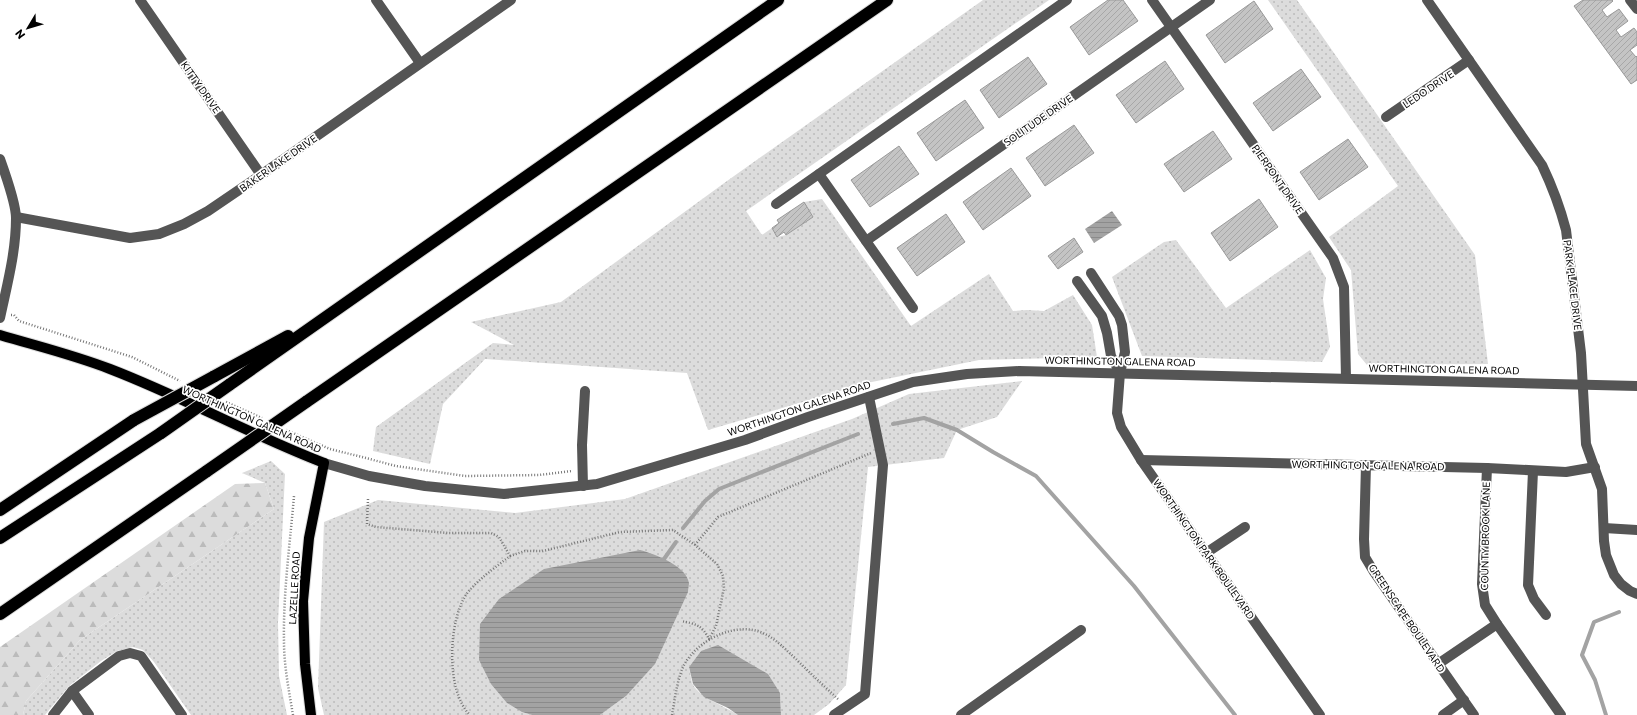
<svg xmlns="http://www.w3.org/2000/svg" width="1637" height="715" viewBox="0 0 1637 715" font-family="Commissioner,sans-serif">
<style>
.grass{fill:url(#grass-dots)}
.forest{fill:url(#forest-firs)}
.water{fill:url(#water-rules)}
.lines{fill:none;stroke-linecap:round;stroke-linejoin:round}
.stream{stroke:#a3a3a3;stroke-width:4}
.building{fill:url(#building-hatch);stroke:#999}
.major-casing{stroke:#dbdbdb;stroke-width:12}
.highway-casing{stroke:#dbdbdb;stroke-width:14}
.path{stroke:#777;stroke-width:2.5;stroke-dasharray:1 2;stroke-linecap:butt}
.minor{stroke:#555;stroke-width:10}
.major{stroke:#000;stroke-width:10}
.highway{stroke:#000;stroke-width:12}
.highway-bridge-casing{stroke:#dbdbdb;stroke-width:14;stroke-linecap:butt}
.highway-bridge{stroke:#000;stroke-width:12}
.labels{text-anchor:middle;stroke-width:3.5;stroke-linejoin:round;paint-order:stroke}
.street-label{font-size:10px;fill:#000;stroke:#fff}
</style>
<defs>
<pattern id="grass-dots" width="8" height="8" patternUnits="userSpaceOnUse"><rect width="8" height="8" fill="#dcdcdc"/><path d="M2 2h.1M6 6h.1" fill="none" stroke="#bbb" stroke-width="1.8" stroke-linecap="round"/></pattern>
<pattern id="forest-firs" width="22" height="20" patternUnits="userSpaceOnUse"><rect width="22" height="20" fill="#dcdcdc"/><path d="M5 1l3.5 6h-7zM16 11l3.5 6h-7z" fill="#bbb"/></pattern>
<pattern id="water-rules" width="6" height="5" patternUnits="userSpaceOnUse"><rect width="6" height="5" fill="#a3a3a3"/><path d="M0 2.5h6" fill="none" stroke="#8b8b8b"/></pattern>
<pattern id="building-hatch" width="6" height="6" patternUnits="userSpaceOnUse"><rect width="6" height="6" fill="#c4c4c4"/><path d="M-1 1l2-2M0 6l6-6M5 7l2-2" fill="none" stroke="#a7a7a7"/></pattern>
</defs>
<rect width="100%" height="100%" fill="#fff"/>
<!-- grass -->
<g class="grass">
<polygon points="983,0 1049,0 746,211 762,235 772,228 777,237 786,235 813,217 804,202 822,199 911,326 989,274 1013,311 1027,310 1044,311 1073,295 1092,325 1097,357 979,360 867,383 708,430 687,373 485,359 443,404 430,464 373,451 376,427 493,343 514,345 471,322 561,302 727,181"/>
<polygon points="1268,0 1297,0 1475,255 1488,364 1367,365 1358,354 1351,270 1329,237 1398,186"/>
<polygon points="1176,240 1226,308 1310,250 1326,278 1323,299 1330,347 1322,362 1142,356 1112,277 1164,242"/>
<path d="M1022,381L997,417L957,430L944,458L868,467L846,685L829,704L814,715H781L780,693L701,651L689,667C690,672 691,678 692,683C698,697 725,706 738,715H600L626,696L522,712L532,715H324L318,688L324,522L378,500L515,513L625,499L852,419L909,394Z"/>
<polygon points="271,461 285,474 278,623 279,676 287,715 191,715 154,662 143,650 133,647 117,651 101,661 69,686 45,715 23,715 26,701 80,640 274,509 265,483 242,473"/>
</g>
<!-- forest -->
<polygon class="forest" points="265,483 274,509 80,640 26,701 23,715 0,715 0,647 235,484"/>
<!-- water -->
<g class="water">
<polygon points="1112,211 1122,225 1094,243 1085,229"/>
<path d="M640,550C654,554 686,565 689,583C689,585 688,589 688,592L655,664L626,696L600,715H532L522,712L507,703L491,684L479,660L480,624L499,599L544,569Z"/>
<polygon points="718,645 768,674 780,693 781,715 738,715 728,708 704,697 693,684 689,667 701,651"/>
</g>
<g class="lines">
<!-- stream -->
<g class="stream">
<polyline points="893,424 924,418 957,430 993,452 1036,476 1134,586 1235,715"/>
<polyline points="683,528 705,501 719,489 858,434"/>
<polyline points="664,559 676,542"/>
<polyline points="1606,715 1595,680 1582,655 1594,622 1619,612"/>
</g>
</g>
<!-- building -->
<g class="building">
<polygon points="1108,0 1123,0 1138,21 1089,55 1070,27"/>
<polygon points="1583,0 1612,0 1613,1 1602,10 1607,17 1619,9 1628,21 1616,30 1621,37 1634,28 1637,32 1637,45 1630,50 1636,57 1637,56 1637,80 1631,84 1574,6"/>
<polygon points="1254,1 1273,29 1225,63 1206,35"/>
<polygon points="1028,57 1047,84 999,118 980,90"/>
<polygon points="1165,61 1184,89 1136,123 1116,95"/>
<polygon points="1301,69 1321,97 1273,131 1253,103"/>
<polygon points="965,100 984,128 936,161 917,133"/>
<polygon points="1074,125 1094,153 1045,186 1026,158"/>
<polygon points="1213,131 1232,159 1184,192 1164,164"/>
<polygon points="1348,139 1368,167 1319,200 1300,172"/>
<polygon points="899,146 919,174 870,207 851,180"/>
<polygon points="1011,168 1031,196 983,230 963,202"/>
<polygon points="1259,199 1278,227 1230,261 1211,233"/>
<polygon points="804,202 813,217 786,235 784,232 777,237 772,228 779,223 777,220"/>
<polygon points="946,214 965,242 917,276 897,248"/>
<polygon points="1074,238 1083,252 1058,269 1048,256"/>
</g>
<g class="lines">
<!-- major casing -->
<g class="major-casing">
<path id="major" d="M0,335C37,346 74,355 110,369C183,397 251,435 324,463L309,538L303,601L305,664L311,715"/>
</g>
<!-- highway casing -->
<g class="highway-casing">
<g id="highway">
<polyline points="213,377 288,336"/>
<polyline points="229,385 778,0"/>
<polyline points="306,402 887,0"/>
<polyline points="0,510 134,420"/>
<polyline points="0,538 161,433"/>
<polyline points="0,614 207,471"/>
</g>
</g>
<!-- path -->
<g class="path">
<polyline points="11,315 14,315 19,321 132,357 180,381"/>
<polyline points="226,402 262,418"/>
<polyline points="286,430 330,449 362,457 396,466 465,476 539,475 572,471"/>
<path d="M368,499L367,524L376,527L448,533H491L499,537L510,556C496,567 480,578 468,592C448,618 445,691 470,715"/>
<polyline points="695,545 718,517 871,453"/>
<path d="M510,556L525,551H543L620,532L673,530L695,545L717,564L723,576L724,588L716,626L709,639C702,625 696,624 681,621"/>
<path d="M293,715C289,691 284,666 284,642C283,593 290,544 294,496"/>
<path d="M672,715C675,699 677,679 684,665C698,639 738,620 765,634C777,640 786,650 796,659C810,673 824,686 838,699"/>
</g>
<!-- minor -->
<g class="minor">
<polyline points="140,0 261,175"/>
<polyline points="376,0 420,63"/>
<polyline points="1152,0 1333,258 1344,287 1346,378"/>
<path d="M1427,0L1542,165C1552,186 1560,207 1566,230L1581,353L1586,444L1602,489L1604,541L1606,555L1614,575L1621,584L1630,591L1637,594"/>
<polyline points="1630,0 1637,9"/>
<polyline points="1386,117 1469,60"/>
<path d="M0,159C5,173 16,204 16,218C16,252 7,285 0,318"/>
<polyline points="819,174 913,308"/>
<polyline points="776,204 1067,0"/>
<polyline points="16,217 130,238 159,234 184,224 208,211 261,175 511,0"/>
<polyline points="866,241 1210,0"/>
<polyline points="1091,273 1119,316 1122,325 1125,352 1120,373 1117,413 1121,427 1141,460 1320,715"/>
<polyline points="1077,281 1102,316 1107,333 1111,356 1120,373"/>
<polyline points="1141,460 1487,468 1566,472 1595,467"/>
<polyline points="324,463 369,476 425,486 504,494 597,484 745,440 808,417 913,382 967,374 1019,371 1637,386"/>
<polyline points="1366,465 1364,539 1365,557 1374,572 1474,715"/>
<polyline points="1487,468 1482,584 1485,605 1497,624 1561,715"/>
<polyline points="1533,471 1528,585 1534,599 1546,615"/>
<polyline points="583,486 582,445 585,391"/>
<polyline points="1604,528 1637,530"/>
<polyline points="1206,553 1245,527"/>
<polyline points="1438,664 1497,624"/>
<polyline points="72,691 89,715"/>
<polyline points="53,715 72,691 119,656 130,653 141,656 182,715"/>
<polyline points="834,715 865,694 883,465 869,397"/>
<polyline points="961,715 1081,630"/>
<polyline points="1443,715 1464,700"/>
</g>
<!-- major -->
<use href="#major" class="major"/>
<!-- highway -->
<use href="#highway" class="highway"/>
<!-- highway-bridge casing -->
<g class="highway-bridge-casing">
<g id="highway-bridge">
<polyline points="134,420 213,377"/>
<polyline points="161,433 229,385"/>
<polyline points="207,471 306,402"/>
</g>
</g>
<!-- highway-bridge -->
<use href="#highway-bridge" class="highway-bridge"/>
</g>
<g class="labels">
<!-- street labels -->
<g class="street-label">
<text transform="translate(201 87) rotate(55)" y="4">KITTY DRIVE</text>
<text transform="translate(1428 89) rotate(-34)" y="4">LEDO DRIVE</text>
<text transform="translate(1038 120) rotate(-35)" y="4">SOLITUDE DRIVE</text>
<text transform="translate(278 163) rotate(-35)" y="4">BAKER LAKE DRIVE</text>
<text transform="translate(1278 179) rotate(55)" y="4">PIERPONT DRIVE</text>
<text transform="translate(1573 285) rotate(83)" y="4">PARK PLACE DRIVE</text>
<text transform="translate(1120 361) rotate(1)" y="4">WORTHINGTON GALENA ROAD</text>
<text transform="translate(1444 369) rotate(1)" y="4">WORTHINGTON GALENA ROAD</text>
<text transform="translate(799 408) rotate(-19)" y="4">WORTHINGTON GALENA ROAD</text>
<text transform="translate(252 419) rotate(24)" y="4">WORTHINGTON GALENA ROAD</text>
<text transform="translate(1368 465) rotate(1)" y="4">WORTHINGTON-GALENA ROAD</text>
<text transform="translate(1485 536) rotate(-89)" y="4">COUNTY BROOK LANE</text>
<text transform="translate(1204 549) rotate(55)" y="4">WORTHINGTON PARK BOULEVARD</text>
<text transform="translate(294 588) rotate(-87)" y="4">LAZELLE ROAD</text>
<text transform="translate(1407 618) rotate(56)" y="4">GREENSCAPE BOULEVARD</text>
</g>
</g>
<!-- north arrow -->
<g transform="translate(28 28) rotate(232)" stroke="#ffffff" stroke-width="3" paint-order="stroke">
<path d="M0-3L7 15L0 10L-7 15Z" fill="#000000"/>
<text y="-6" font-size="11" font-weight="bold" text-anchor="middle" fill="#000000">N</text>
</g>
</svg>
